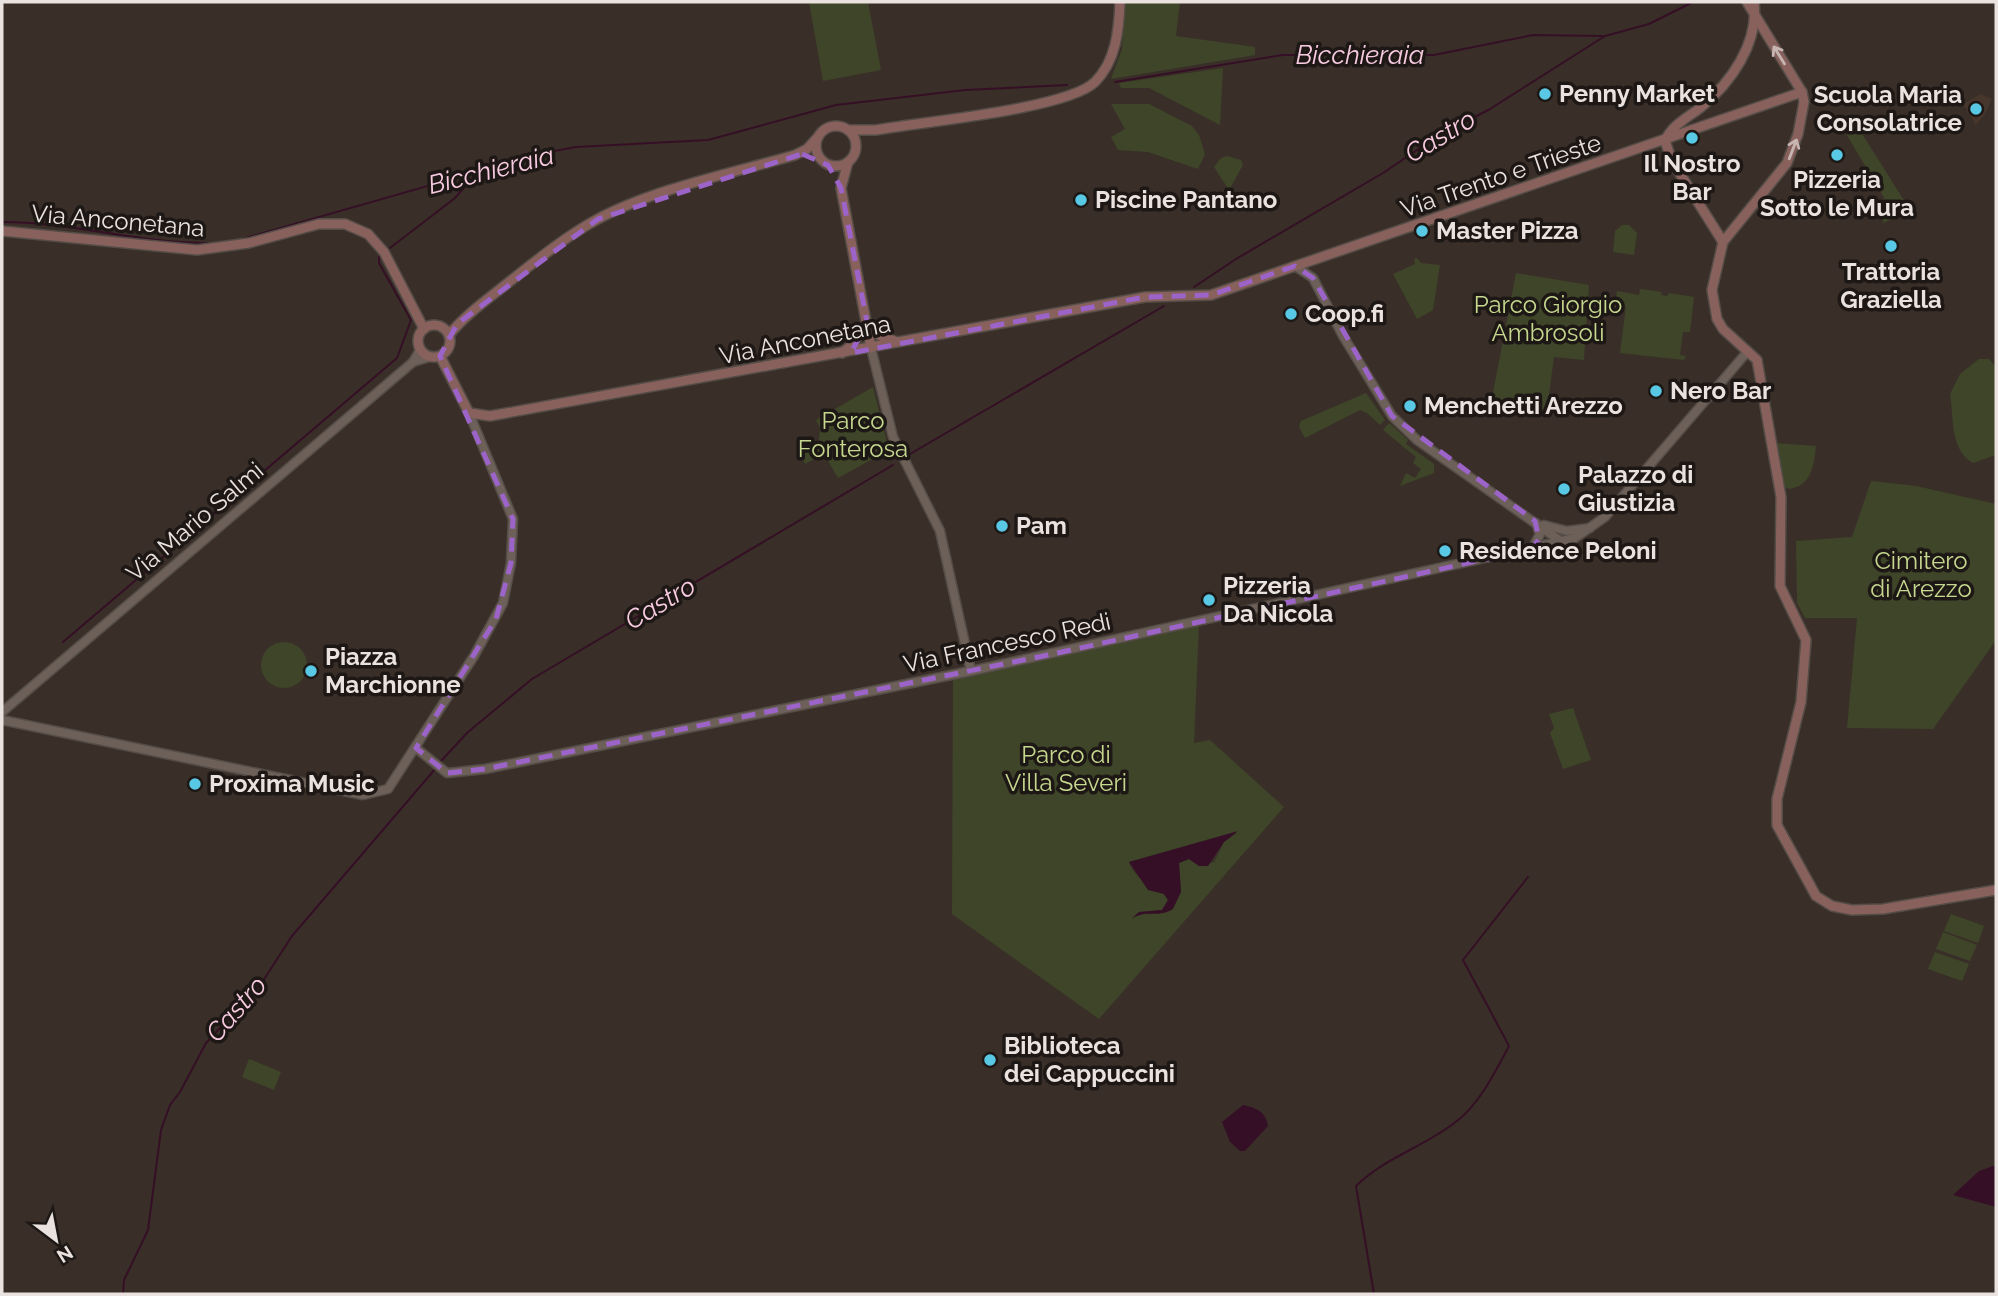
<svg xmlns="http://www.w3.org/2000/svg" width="1998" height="1296" viewBox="0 0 1998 1296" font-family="Raleway,sans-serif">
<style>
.built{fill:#47362c}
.green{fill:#3e4529;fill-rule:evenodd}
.water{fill:#350f25}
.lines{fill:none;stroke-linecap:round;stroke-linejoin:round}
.stream{stroke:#350f25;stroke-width:2}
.tertiary-casing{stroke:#544c46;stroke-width:11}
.secondary-casing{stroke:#544c46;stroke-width:12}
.tertiary{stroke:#6c6059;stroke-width:8}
.secondary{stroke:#88615d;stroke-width:9}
.oneway{stroke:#c7b5b1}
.marked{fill:none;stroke:#9c63c8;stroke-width:5;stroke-dasharray:14 9;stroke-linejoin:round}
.poi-dot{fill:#59c8e4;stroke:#1d1815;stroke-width:2.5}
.labels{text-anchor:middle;stroke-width:7;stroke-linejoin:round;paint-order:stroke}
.poi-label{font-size:24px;font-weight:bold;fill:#e9e2de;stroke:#1d1815;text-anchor:start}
.street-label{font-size:24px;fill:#e9e2de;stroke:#1d1815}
.park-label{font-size:24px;fill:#c6d78e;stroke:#1d1815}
.water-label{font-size:26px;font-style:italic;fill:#f8cbe0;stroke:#1d1815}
</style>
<rect width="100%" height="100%" fill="#392f28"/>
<!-- built -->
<polygon class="built" points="1981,94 1992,99 1985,114 1976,125 1963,104"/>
<!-- green -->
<g class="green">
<polygon points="809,2 868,2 881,70 823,81"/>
<polygon points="1125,2 1180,2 1176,36 1255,47 1255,55 1111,79 1122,49"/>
<polygon points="1223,68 1220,125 1149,88 1121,88 1119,83"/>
<polygon points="1111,104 1149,104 1192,126 1199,135 1205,154 1198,169 1148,152 1118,150 1111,137 1125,129"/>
<polygon points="1849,113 1910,210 1884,223 1876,209 1887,203 1838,120"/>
<polygon points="1227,156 1241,160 1243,165 1229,190 1214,167 1221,158"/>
<polygon points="1622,225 1629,225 1637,233 1634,255 1613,252 1615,231"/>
<polygon points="1417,258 1421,263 1440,265 1433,310 1417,319 1393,274 1415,264 1414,259"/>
<polygon points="1516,273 1589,285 1584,360 1554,357 1547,410 1491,403"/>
<polygon points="1640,289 1662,292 1661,295 1667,296 1669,293 1694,297 1690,332 1683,332 1680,355 1686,356 1684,360 1620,353 1626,306 1624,310 1615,309 1617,291 1639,295"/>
<path d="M1979,359H1989L1996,367V455L1973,463C1949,449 1954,416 1950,394L1960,374Z"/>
<polygon points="873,387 889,450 838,478 824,454 805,464 799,452 819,440 820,428 816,420"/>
<polygon points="1366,393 1385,420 1380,425 1367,413 1360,410 1305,438 1299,427 1301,421"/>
<polygon points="1389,423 1408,440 1406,444 1434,464 1434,473 1400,486 1406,473 1415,478 1421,469 1413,463 1416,457 1383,430"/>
<path d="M1775,443L1816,446C1814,466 1811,486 1789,489L1784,487Z"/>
<polygon points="1871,481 1916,486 1996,504 1996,640 1933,729 1847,728 1857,618 1805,618 1797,603 1796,541 1852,537"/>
<path d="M1199,624L1194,743L1210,740L1284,807L1099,1019L952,914L953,679ZM1237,833L1224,842L1214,862L1199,866L1189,859L1179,863L1181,892L1160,914L1143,913L1132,919L1140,912L1162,910L1168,900C1160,885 1138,886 1129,862Z"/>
<circle cx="284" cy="665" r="23"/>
<polygon points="1573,708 1591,760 1563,769 1550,733 1554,728 1549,714"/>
<polygon points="1951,914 1984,926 1978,943 1944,931"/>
<polygon points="1943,932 1977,945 1970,961 1936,949"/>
<polygon points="1935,952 1969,964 1962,981 1928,969"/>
<polygon points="249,1059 281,1072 274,1090 242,1077"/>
</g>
<!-- water -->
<g class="water">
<path d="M1238,831L1224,842L1208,866H1199L1189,859L1179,863L1181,892L1173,909C1160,918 1145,909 1131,919L1139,912L1162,910L1168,900L1164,894L1148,890L1129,862Z"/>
<path d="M1243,1105C1257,1108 1266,1112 1268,1126L1245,1151H1240L1230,1142L1222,1122Z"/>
<polygon points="1996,1165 1996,1207 1953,1195 1979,1171"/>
</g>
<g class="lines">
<!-- stream -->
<g class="stream">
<polyline points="1115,82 1283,55 1434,55 1533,35 1603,36"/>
<path d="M2,222C74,222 144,245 216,243"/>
<polyline points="235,241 543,153 576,147 708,140 836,105 965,90 1067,85"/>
<polyline points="390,248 455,198 476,174"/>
<polyline points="1194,287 1236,259 1383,173 1435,138 1490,109 1605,36 1649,24 1693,2"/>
<polyline points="910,454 1164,306"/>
<polyline points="63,642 397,358 411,320 379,263 379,257"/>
<polyline points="441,761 468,732 532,679 893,465"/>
<polyline points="123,1294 124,1280 148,1230 161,1130 170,1105 180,1092 206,1043 261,984 292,936 436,768"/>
<path d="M1374,1294L1356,1186C1384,1158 1426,1146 1457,1121C1480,1103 1495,1072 1509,1046L1463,960L1528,877"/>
</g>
<!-- tertiary casing -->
<g class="tertiary-casing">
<g id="tertiary">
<polyline points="1295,266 1313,278 1343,336 1392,416 1417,440 1562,542"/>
<polyline points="871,348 893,437 940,531 971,671"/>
<polyline points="413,362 429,357"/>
<polyline points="1544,525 1567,531 1590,528"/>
<polyline points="1532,549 1540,534 1536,523"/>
<polyline points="2,712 413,362 420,350"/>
<polyline points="2,720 363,795 388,789 474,656 503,603 511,563 513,519 469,413"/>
<polyline points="416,748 447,773 485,769 971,671 1575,538 1605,517 1748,351"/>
</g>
</g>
<!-- secondary casing -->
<g class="secondary-casing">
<g id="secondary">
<polyline points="1747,2 1802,92 1804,102 1798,134 1787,163 1723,242 1712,290 1717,319 1723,329 1757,360 1781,497 1780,586 1806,640 1801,702 1777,799 1777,825 1816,896 1832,906 1852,910 1883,909 1996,890"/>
<circle cx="836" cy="146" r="20"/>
<path d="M848,130H876C921,122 1067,109 1095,82C1116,61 1119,30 1120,2"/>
<path d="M1665,141C1672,125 1687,118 1700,108C1731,83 1759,43 1754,2"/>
<polyline points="1665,141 1672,161 1723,242"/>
<polyline points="848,162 841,188 871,348"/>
<polyline points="2,231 197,250 249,243 319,224 345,224 368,234 384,252 424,329"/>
<polyline points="867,322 879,335 897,342"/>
<circle cx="434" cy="341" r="16"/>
<path d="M449,335C465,315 488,299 509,282C537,260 565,237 596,220C653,189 733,173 795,155L807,149L818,137"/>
<polyline points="842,353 852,345 867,322"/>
<polyline points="440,356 469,413 490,416 1145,297 1211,295 1802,92"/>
</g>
</g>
<!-- tertiary -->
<use href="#tertiary" class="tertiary"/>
<!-- secondary -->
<use href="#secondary" class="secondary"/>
</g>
<!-- one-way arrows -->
<defs><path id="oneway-shaft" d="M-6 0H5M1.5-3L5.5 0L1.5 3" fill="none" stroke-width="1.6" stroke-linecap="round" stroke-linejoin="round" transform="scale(1.75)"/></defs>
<g class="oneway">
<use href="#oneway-shaft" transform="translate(1779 55) rotate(-122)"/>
<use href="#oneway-shaft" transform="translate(1793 149) rotate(-69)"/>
</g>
<!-- marked area -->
<path class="marked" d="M802,154L828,165L841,188L867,322L851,353L1145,297L1211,295L1295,266L1313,278L1392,416L1535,521L1539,539L1532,549L1048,655L485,769L447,773L416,748L496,619L511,563L513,519L440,356L457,324L598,219Z"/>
<!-- markers -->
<g class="poi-dot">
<circle cx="1545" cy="94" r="7"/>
<circle cx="1976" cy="109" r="7"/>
<circle cx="1692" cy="138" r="7"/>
<circle cx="1837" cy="155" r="7"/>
<circle cx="1081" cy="200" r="7"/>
<circle cx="1422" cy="231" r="7"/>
<circle cx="1891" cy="246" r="7"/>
<circle cx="1291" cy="314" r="7"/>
<circle cx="1656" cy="391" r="7"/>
<circle cx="1410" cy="406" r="7"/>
<circle cx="1564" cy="489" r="7"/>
<circle cx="1002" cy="526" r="7"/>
<circle cx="1445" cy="551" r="7"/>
<circle cx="1209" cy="600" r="7"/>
<circle cx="311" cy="671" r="7"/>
<circle cx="195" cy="784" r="7"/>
<circle cx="990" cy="1060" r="7"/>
</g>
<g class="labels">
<!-- poi labels -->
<g class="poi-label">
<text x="1559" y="102">Penny Market</text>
<text x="1962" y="103" text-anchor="end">Scuola Maria<tspan x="1962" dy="28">Consolatrice</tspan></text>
<text x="1692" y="172" text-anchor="middle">Il Nostro<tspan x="1692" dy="28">Bar</tspan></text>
<text x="1837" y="188" text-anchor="middle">Pizzeria<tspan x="1837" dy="28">Sotto le Mura</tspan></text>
<text x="1095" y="208">Piscine Pantano</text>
<text x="1436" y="239">Master Pizza</text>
<text x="1891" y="280" text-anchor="middle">Trattoria<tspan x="1891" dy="28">Graziella</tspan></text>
<text x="1305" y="322">Coop.fi</text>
<text x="1670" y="399">Nero Bar</text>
<text x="1424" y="414">Menchetti Arezzo</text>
<text x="1578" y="483">Palazzo di<tspan x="1578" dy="28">Giustizia</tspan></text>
<text x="1016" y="534">Pam</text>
<text x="1459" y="559">Residence Peloni</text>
<text x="1223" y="594">Pizzeria<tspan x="1223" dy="28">Da Nicola</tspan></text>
<text x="325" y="665">Piazza<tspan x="325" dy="28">Marchionne</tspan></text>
<text x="209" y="792">Proxima Music</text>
<text x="1004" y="1054">Biblioteca<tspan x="1004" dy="28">dei Cappuccini</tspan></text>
</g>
<!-- street labels -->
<g class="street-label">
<text transform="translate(1501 176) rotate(-19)" y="8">Via Trento e Trieste</text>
<text transform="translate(118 221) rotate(5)" y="8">Via Anconetana</text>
<text transform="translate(805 340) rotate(-11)" y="8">Via Anconetana</text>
<text transform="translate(195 522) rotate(-40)" y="8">Via Mario Salmi</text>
<text transform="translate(1007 643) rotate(-12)" y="8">Via Francesco Redi</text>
</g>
<!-- park labels -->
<g class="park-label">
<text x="1548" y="313">Parco Giorgio<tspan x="1548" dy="28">Ambrosoli</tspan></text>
<text x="853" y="429">Parco<tspan x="853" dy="28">Fonterosa</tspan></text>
<text x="1921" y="569">Cimitero<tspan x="1921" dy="28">di Arezzo</tspan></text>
<text x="1066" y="763">Parco di<tspan x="1066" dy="28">Villa Severi</tspan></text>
</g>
<!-- water labels -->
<g class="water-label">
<text x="1360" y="64">Bicchieraia</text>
<text transform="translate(1440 136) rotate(-31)" y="9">Castro</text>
<text transform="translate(491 170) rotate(-14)" y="9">Bicchieraia</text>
<text transform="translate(660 603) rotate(-31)" y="9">Castro</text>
<text transform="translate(236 1009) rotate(-49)" y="9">Castro</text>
</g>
</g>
<!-- border -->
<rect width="1998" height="1296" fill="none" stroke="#e9e2de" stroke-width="7"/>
<!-- north arrow -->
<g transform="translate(56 1240) rotate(148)" stroke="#1d1815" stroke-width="5" paint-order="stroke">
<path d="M0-5L12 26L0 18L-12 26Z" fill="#e9e2de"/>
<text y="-10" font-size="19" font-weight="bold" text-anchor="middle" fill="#e9e2de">N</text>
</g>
</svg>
